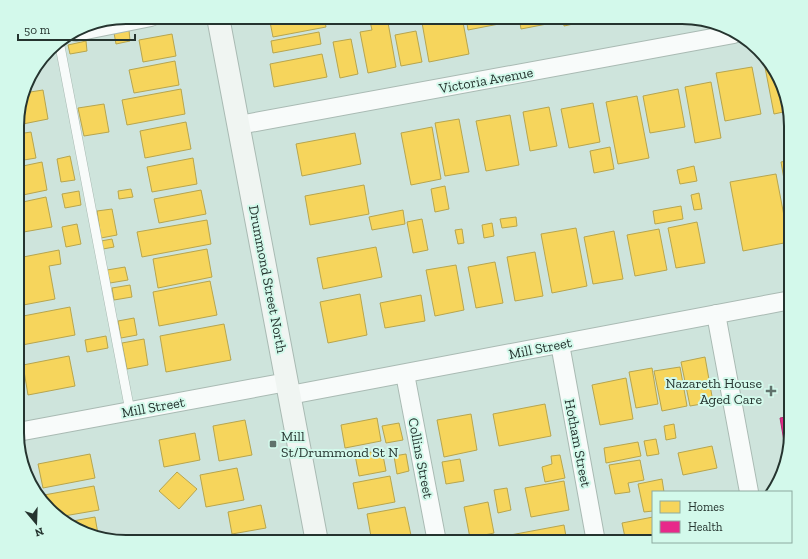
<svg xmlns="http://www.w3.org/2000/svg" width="808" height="559" viewBox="0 0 808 559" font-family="'Zilla Slab',serif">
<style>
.homes{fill:#f6d55c;stroke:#b7a54e}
.health{fill:#e7298a;stroke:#ad2c6f}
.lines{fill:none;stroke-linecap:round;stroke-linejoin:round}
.lane-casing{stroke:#a9bab3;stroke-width:10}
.street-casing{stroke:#a9bab3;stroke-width:20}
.secondary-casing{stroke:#a9bab3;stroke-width:24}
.lane{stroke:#f8fbfa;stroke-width:9}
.street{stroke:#f8fbfa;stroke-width:18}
.secondary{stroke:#f0f5f2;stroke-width:22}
.poi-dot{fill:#60726c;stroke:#d3f9eb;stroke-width:1.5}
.labels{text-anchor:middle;stroke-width:4;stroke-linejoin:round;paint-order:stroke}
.street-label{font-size:14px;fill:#25342f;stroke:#d3f9eb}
.poi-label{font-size:14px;fill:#25342f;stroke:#d3f9eb;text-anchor:end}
.rim{fill:none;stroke:#25342f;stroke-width:2}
</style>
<rect width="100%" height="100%" fill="#cee4dc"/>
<!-- homes -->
<g class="homes">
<polygon points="269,17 324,17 326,27 273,37"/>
<polygon points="369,17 387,17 396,67 368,73 360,32 372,30"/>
<polygon points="421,17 462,17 469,54 429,62"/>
<polygon points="466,17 503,17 504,23 468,30"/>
<polygon points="519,17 551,17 552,23 521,29"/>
<polygon points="563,17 587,17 587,21 564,26"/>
<polygon points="129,30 130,41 116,44 114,33"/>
<polygon points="416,31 422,62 401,66 395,35"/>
<polygon points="319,32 321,44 273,53 271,41"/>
<polygon points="172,34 176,56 143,62 139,40"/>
<polygon points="351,39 358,74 340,78 333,42"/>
<polygon points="86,41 87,51 70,54 68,45"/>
<polygon points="322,54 327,77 274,87 270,64"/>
<polygon points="175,61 179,85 134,93 129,70"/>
<polygon points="767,61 776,72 788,111 774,114 764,62"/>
<polygon points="752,67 761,114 725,121 716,73"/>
<polygon points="711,82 721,138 695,143 685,87"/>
<polygon points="181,89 185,114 127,125 122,100"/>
<polygon points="678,89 685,127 650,133 643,96"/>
<polygon points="43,90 48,119 18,125 18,112 24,93"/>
<polygon points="637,96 649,158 618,164 606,102"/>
<polygon points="593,103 600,142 569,148 561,109"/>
<polygon points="104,104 109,132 84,136 78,108"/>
<polygon points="549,107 557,146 530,151 523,112"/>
<polygon points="510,115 519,165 486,171 476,121"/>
<polygon points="459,119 469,172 445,176 435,123"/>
<polygon points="186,122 191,149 145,158 140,131"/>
<polygon points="432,127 441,179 411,185 401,133"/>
<polygon points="31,132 36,158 18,161 18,134"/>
<polygon points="355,133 361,164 302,176 296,144"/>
<polygon points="610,147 614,169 594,173 590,151"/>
<polygon points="70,156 75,180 61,182 57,159"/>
<polygon points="193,158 197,184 152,192 147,167"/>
<polygon points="791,160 791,184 785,185 781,162"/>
<polygon points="42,162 47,190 18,196 18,167"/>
<polygon points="694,166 697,181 680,184 677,170"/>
<polygon points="776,174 789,242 743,251 730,182"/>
<polygon points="364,185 369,214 310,225 305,196"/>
<polygon points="445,186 449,209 435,212 431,189"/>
<polygon points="131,189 133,197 119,199 118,191"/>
<polygon points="201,190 206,214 159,223 154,199"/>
<polygon points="79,191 81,205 65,208 62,194"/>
<polygon points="699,193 702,209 694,210 691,195"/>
<polygon points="46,197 52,227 18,233 18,203"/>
<polygon points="681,206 683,219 655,224 653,211"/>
<polygon points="112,209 117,235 101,238 97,211"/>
<polygon points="403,210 405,224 372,230 369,217"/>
<polygon points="516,217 517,226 502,228 500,219"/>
<polygon points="422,219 428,250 413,253 407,222"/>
<polygon points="207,220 211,244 142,257 137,232"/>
<polygon points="697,222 705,263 676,268 668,228"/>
<polygon points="492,223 494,236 484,238 482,225"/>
<polygon points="77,224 81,244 66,247 62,227"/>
<polygon points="576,228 587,286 552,293 541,234"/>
<polygon points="462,229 464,243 458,244 455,230"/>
<polygon points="659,229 667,270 635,276 627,235"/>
<polygon points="614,231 623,279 593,284 584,237"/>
<polygon points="112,239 114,247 103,249 101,241"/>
<polygon points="376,247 382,277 323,289 317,258"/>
<polygon points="207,249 212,277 158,288 153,259"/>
<polygon points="59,250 61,264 49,266 55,299 18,306 18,258"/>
<polygon points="535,252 543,296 515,301 507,257"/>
<polygon points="495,262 503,303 476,308 468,267"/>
<polygon points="456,265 464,310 435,316 426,270"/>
<polygon points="125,267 128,280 110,283 107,270"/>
<polygon points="210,281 217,315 159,326 153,292"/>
<polygon points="130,285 132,297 114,300 112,288"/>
<polygon points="360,294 367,335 328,343 320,302"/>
<polygon points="421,295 425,321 385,328 380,303"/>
<polygon points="70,307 75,335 22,345 18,317"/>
<polygon points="134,318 137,335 121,338 118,321"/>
<polygon points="224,324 231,360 166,372 160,336"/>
<polygon points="106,336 108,348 87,352 85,340"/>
<polygon points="144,339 148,365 127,369 122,343"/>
<polygon points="69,356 75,386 28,395 23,365"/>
<polygon points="705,357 713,402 690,406 681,362"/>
<polygon points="680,367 687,406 662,411 654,371"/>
<polygon points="652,368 658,404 636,408 629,372"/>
<polygon points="626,378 633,419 600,425 592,385"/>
<polygon points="545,404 551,436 499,446 493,414"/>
<polygon points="471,414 477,450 444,457 437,420"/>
<polygon points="377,418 381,441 345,448 341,425"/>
<polygon points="245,420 252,455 219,461 213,426"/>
<polygon points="399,423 403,440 386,443 382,426"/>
<polygon points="674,424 676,438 666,440 664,426"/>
<polygon points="195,433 200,460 164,467 159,440"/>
<polygon points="656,439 659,454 647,456 644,441"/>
<polygon points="638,442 641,456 606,463 604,448"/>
<polygon points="712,446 717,468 683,475 678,453"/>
<polygon points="382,450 386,471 359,476 355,455"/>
<polygon points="90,454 95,478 43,488 38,464"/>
<polygon points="406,454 409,471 397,474 394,456"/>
<polygon points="560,455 565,478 545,482 542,467 552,464 551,456"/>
<polygon points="460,459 464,481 446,484 442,462"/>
<polygon points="640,460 644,480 628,483 630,492 615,494 609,465"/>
<polygon points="237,468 244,500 206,507 200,475"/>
<polygon points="177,472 197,489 179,509 159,491"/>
<polygon points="390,476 395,502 358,509 353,483"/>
<polygon points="662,479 664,492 653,492 653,511 644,512 638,484"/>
<polygon points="564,481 569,510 531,517 525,488"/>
<polygon points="94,486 99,510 58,517 45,503 44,495"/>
<polygon points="507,488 511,510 498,513 494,490"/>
<polygon points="488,502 494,533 470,538 464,507"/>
<polygon points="261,505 266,528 232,534 228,512"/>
<polygon points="405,507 412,540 372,542 367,514"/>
<polygon points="95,517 98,534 67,522"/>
<polygon points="653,517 653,542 626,542 622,523"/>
<polygon points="564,525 567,542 506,542 505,536"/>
<polygon points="264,536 265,542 236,542"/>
</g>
<!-- health -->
<polygon class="health" points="791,416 791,440 788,446 785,447 780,418"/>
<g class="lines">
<!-- lane casing -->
<g class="lane-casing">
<polyline id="lane" points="59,41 130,411"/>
</g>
<!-- street casing -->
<g class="street-casing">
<g id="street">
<polyline points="76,32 151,17"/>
<polyline points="239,125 734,34"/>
<polyline points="716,314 749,492"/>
<polyline points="560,344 596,542"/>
<polyline points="405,374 437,542"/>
<polyline points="290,395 791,300"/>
<polyline points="18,432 287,382"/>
</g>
</g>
<!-- secondary casing -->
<g class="secondary-casing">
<polyline id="secondary" points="218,17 317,542"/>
</g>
<!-- lane -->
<use href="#lane" class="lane"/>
<!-- street -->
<use href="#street" class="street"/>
<!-- secondary -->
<use href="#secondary" class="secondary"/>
</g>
<!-- markers -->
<g class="poi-dot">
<path d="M769 385h4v4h4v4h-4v4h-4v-4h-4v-4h4z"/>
<rect x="269" y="440" width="8" height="8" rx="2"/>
</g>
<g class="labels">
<!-- street labels -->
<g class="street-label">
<text transform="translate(486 80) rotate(-10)" y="5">Victoria Avenue</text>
<text transform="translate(268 279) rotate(79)" y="5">Drummond Street North</text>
<text transform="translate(540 348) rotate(-11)" y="5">Mill Street</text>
<text transform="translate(153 407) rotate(-10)" y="5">Mill Street</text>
<text transform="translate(578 443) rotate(79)" y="5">Hotham Street</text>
<text transform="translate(421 458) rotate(79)" y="5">Collins Street</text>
</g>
<!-- poi labels -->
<g class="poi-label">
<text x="762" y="388">Nazareth House<tspan x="762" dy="16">Aged Care</tspan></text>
<text x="281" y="441" text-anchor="start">Mill<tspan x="281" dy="16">St/Drummond St N</tspan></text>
</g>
</g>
<!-- crop -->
<path d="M0 0H808V559H0ZM126 24H682A102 102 0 0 1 784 126V433A102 102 0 0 1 682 535H126A102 102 0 0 1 24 433V126A102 102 0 0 1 126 24Z" fill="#d3f9eb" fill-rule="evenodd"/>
<path class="rim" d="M126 24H682A102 102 0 0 1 784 126V433A102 102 0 0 1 682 535H126A102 102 0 0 1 24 433V126A102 102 0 0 1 126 24Z"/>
<!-- legend -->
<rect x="652" y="491" width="140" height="52" fill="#d3f9eb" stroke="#8daaa0"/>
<rect x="660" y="501" width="20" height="12" fill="#f6d55c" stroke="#8daaa0"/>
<text x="688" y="511" font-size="12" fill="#25342f">Homes</text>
<rect x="660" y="521" width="20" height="12" fill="#e7298a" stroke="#8daaa0"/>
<text x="688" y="531" font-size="12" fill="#25342f">Health</text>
<!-- north arrow -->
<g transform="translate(36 523) rotate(161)" stroke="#d3f9eb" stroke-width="3" paint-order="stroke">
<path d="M0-3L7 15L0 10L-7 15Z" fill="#25342f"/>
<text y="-6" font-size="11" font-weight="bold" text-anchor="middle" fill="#25342f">N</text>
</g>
<!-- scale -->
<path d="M18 34v6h117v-6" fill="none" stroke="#25342f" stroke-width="2"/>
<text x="24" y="34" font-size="12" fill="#25342f" stroke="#d3f9eb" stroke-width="3" paint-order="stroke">50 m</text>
</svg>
